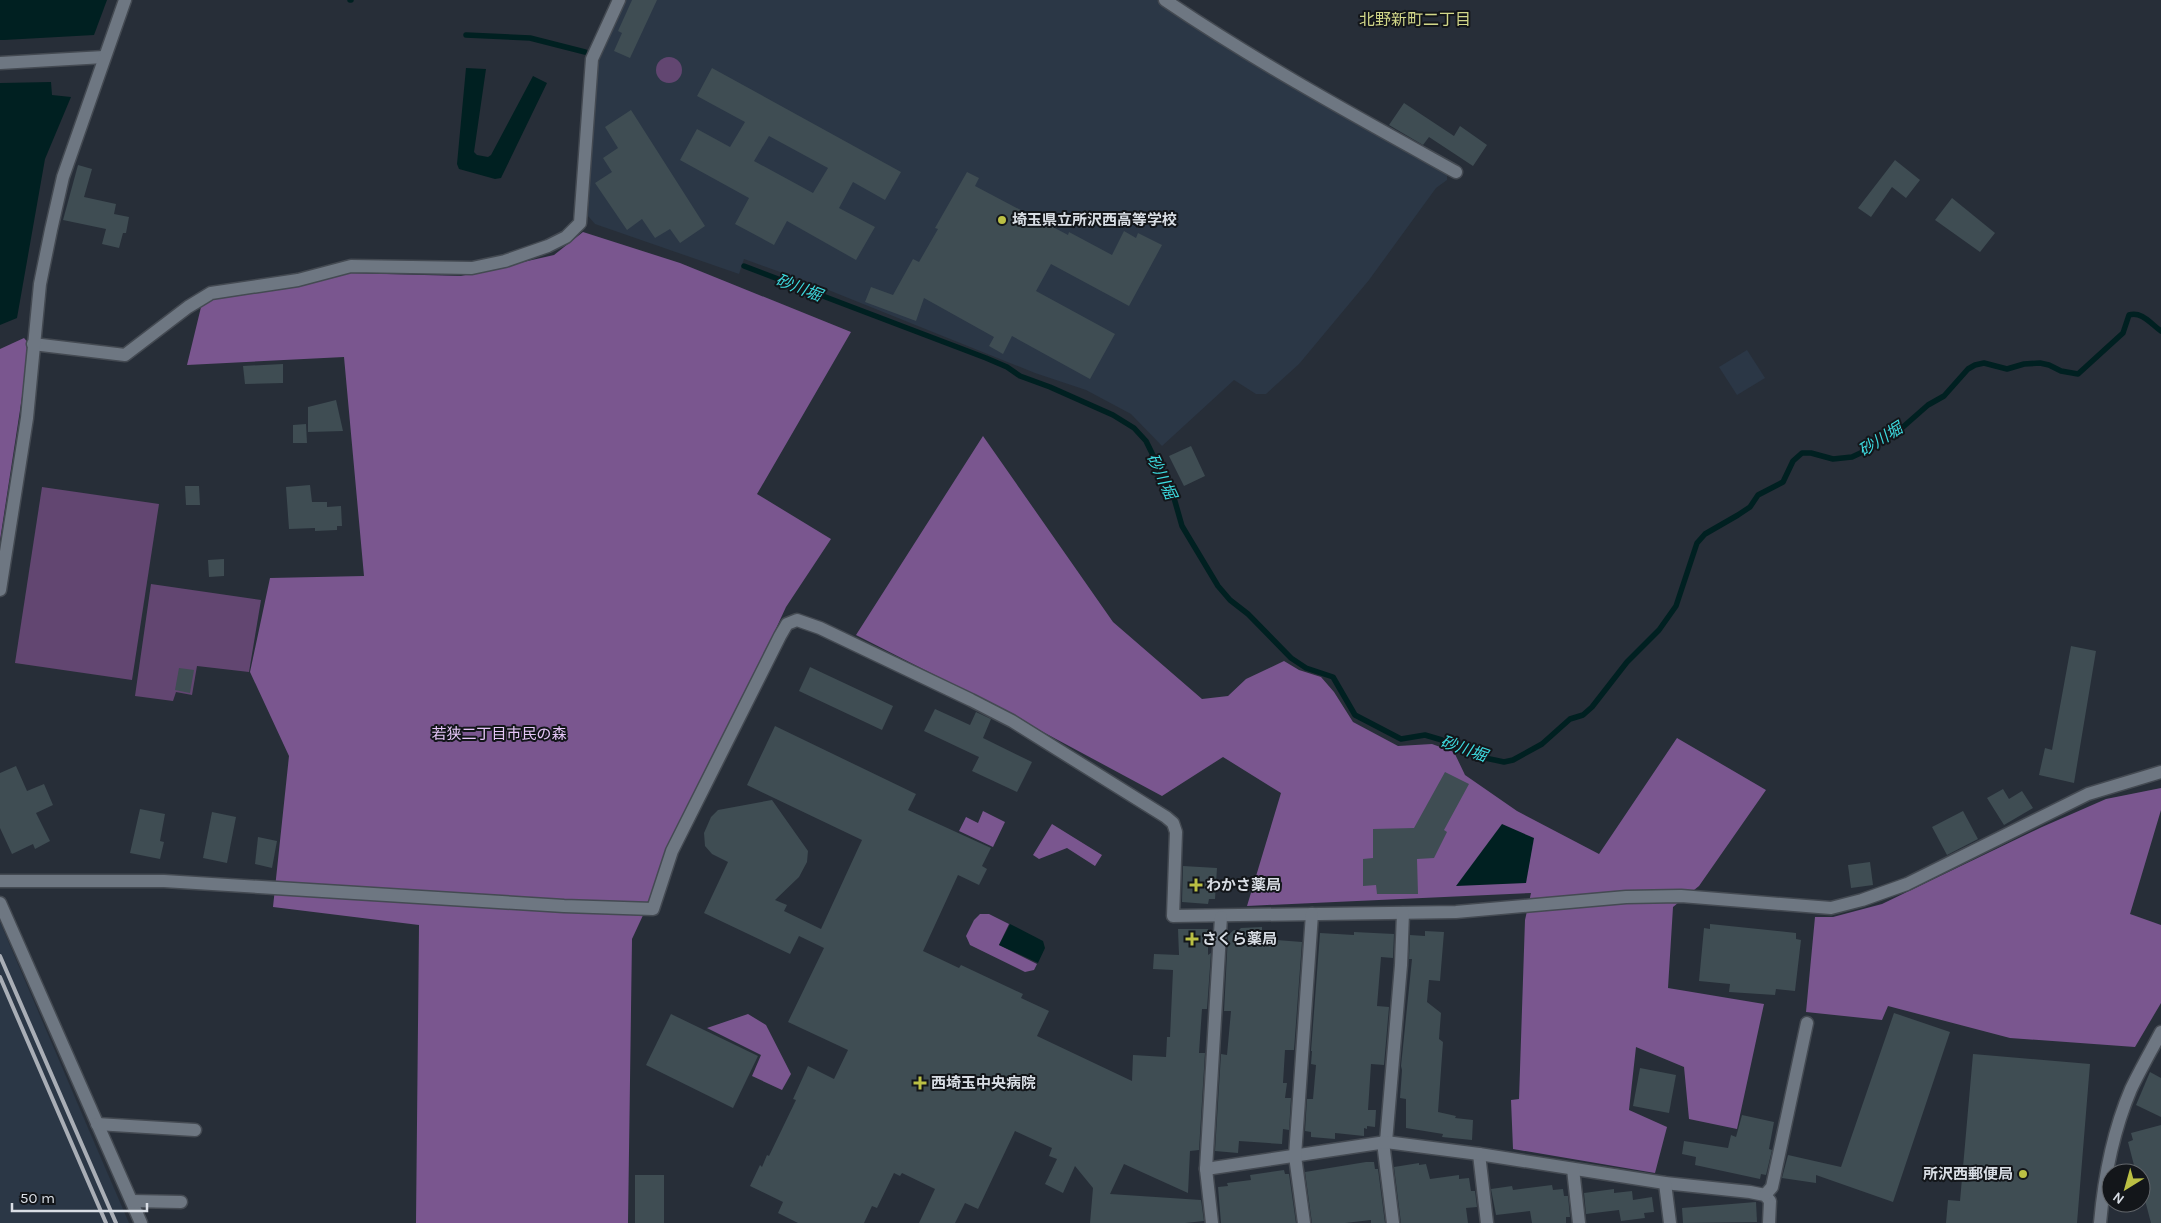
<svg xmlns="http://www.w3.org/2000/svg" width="2161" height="1223" viewBox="0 0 2161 1223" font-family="Karla,'Noto Sans JP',sans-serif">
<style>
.built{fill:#2b3746}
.green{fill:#624671}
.forest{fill:#7a568f}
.water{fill:#002021}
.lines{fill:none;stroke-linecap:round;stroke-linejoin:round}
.stream{stroke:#002021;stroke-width:5.5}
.building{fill:#3f4d53;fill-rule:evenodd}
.minor-casing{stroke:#444a52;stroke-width:15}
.tertiary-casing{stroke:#444a52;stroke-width:15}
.minor{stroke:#6e7782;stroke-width:12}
.tertiary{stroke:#6e7782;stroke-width:12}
.rail{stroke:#a9aeb6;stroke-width:4}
.poi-dot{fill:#bbc044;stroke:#13161a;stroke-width:2}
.labels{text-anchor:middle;stroke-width:4;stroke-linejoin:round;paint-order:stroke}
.poi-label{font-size:15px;font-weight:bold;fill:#d9dee5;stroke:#13161a;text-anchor:start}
.park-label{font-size:15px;fill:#e5c6f7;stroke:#13161a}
.neighbourhood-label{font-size:16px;fill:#d2d789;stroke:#13161a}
.water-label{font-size:16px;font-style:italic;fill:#3ddadf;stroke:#13161a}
</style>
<rect width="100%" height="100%" fill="#272e38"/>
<!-- built -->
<g class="built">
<polygon points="625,0 1157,0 1264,71 1447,174 1447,180 1436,188 1369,280 1299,364 1266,394 1256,394 1234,380 1162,446 1131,414 1086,390 1035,373 811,283 744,259 739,274 595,224 588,216 597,67 611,29"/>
<polygon points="1747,350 1765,378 1737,395 1719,367"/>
<polygon points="0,922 88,1128 129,1223 0,1223"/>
</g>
<!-- green -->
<g class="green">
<circle cx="669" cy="70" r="13"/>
<polygon points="42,487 159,504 132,680 15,663"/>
<polygon points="151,584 261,600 249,672 197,666 192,695 176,692 173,701 135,696"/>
</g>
<!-- forest -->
<g class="forest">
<polygon points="583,232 680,263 851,332 757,494 831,539 786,607 632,939 628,1223 416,1223 419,925 273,907 289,756 250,672 270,578 364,576 344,357 187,365 202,303 246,291 294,286 350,273 461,276 554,255"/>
<polygon points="24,338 30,345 0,540 0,349"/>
<polygon points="983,436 1113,622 1202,699 1228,696 1246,679 1284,661 1299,670 1321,677 1334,692 1353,722 1398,746 1432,744 1454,752 1465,775 1517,811 1599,854 1677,738 1766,790 1699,886 1673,907 1668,988 1764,1004 1737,1129 1689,1119 1684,1067 1636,1047 1629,1110 1667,1127 1655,1173 1513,1149 1511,1100 1519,1099 1525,920 1531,893 1247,906 1281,793 1223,757 1162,796 976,696 856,635"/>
<polygon points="2161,788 2161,810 2130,914 2161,925 2161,1003 2135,1047 2010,1038 1888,1006 1882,1020 1806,1012 1815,917 1833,917 1882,904 2042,827 2106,799"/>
<polygon points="983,811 1005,822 993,847 959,831 966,817 978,823"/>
<polygon points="1052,824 1102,855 1095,866 1067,848 1039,859 1033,855"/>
<polygon points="980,914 989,914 1009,924 999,945 1037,964 1034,970 1025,972 970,945 966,936 974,920"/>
<polygon points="748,1014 766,1025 791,1074 782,1090 752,1076 761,1055 707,1028"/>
</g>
<!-- water -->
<g class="water">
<polygon points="0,0 107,0 94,35 4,40 0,40"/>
<polygon points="466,68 486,69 474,152 477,155 488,157 491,155 533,76 547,83 501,178 495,179 459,169 457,164"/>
<polygon points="51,82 52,95 71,97 45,159 17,318 0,325 0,83"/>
<polygon points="1502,824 1534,838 1526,883 1456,886"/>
<polygon points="1010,924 1043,941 1045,948 1038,963 999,945"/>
</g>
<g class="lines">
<!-- stream -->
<g class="stream">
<polyline points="350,0 351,0"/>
<polyline points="466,35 530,38 585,52"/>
<path d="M744,266L986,358L1007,367L1020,376L1050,387L1113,415L1134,428L1146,441L1174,498L1182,526L1218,586L1230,600L1248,614L1291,658L1306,668L1333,677L1355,715L1401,739L1425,735L1442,740L1485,758L1504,762L1513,760L1542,744L1570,719L1583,715L1592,707L1627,662L1659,630L1676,606L1697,543L1705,534L1738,515L1750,507L1758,495L1783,482L1793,461L1802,453H1811L1833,459L1852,457L1869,449L1878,440L1903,427L1928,405L1944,396L1968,369L1975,365L1984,363L2007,369L2024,364L2040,363L2049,365L2061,371L2078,374L2123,333L2129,315C2142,311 2151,324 2161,331"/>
</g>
</g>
<!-- building -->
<g class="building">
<polygon points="632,0 657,0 630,58 614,51 622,33 618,31"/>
<path d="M712,68L901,172L885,200L853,182L839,208L875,227L856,260L787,221L774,245L735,224L749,198L680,160L697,129L730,147L745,122L697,96ZM769,136L828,168L813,193L754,161Z"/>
<polygon points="1404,103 1454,136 1460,126 1487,145 1473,166 1429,137 1423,145 1389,125"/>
<polygon points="631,110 705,226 680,243 670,229 655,238 642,219 627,230 595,183 612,172 603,158 618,148 605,127"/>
<polygon points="1895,160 1920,180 1906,198 1892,187 1871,217 1858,208"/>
<polygon points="78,165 92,169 84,197 116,204 114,214 129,217 126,233 123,233 119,248 102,244 106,229 63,220"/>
<polygon points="967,172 979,178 975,186 1068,235 1069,232 1112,255 1124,231 1136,238 1138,233 1162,245 1129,306 1051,264 1036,291 1115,334 1090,379 1012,336 1003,354 989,346 994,337 924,298 916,321 865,302 871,287 893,295 913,259 919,262 938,229 935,228"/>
<polygon points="1952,198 1995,233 1980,252 1935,220"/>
<polygon points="283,364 283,383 245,384 243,366"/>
<polygon points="336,400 343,431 308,432 308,407"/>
<polygon points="306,424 307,443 293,443 293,425"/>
<polygon points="1191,446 1205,476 1184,486 1169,456"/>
<polygon points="310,485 312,502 327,502 327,507 341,506 342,526 337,526 337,530 315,531 315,528 289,529 286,487"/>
<polygon points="185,486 199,486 200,505 186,505"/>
<polygon points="224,559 224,576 209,577 208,560"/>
<polygon points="2071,646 2096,651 2074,783 2039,775 2045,748 2052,750"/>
<polygon points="810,667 893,706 882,730 799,691"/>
<polygon points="179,668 194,670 190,693 175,690"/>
<polygon points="935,709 970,725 976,712 991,719 983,738 1032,762 1017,792 972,771 979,757 924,731"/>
<polygon points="775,726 916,794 908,810 991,848 982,866 987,869 979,885 958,875 923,951 959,968 961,965 1023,994 1021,998 1049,1011 1037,1036 1132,1081 1133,1055 1166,1057 1167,1037 1170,1037 1173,970 1153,969 1154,954 1179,955 1178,929 1208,929 1208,955 1211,953 1207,1009 1202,1009 1199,1053 1205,1053 1199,1150 1190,1151 1188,1193 1124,1164 1110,1194 1201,1200 1204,1221 1185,1223 1090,1223 1093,1188 1075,1166 1063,1193 1045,1184 1057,1159 1049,1156 1052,1148 1015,1131 978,1209 965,1203 955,1223 919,1223 935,1189 902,1173 900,1176 894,1173 877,1208 872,1206 864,1223 798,1223 778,1213 783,1202 750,1186 760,1165 762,1167 767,1155 769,1156 796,1100 793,1099 808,1066 834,1079 848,1050 788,1022 824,948 799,936 790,954 704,913 728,862 712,854 705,846 704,833 711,817 718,810 772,800 808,851 807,862 799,877 775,900 787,905 784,911 821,929 862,840 747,785"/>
<polygon points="16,766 27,791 44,784 53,805 36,813 50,841 35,849 33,844 12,854 0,828 0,773"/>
<polygon points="1445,772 1469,784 1444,830 1447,832 1434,858 1417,859 1418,894 1377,894 1376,885 1363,886 1363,859 1373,858 1373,829 1414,828"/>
<polygon points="2003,789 2009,799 2022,791 2033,808 2004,825 1987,798"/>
<polygon points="140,809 165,814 160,841 164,842 160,859 130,853"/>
<polygon points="1963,811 1978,839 1947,855 1932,827"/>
<polygon points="212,812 236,817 227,863 203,858"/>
<polygon points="258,837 277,841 272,868 255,864"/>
<polygon points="1870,862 1873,885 1851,888 1848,865"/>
<polygon points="1183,866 1217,868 1215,899 1209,899 1208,904 1182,902"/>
<polygon points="1710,924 1796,933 1796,939 1801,940 1795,991 1776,989 1775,995 1729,992 1730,984 1699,981 1704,928 1710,929"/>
<polygon points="1262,927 1262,939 1302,942 1294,1050 1285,1050 1283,1083 1287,1083 1285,1098 1291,1098 1289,1130 1283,1129 1282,1144 1239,1141 1238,1153 1215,1151 1221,1054 1227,1055 1231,1011 1224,1011 1228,935 1234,930 1238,931 1241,928"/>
<polygon points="1425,931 1444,932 1440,981 1429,980 1427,1002 1441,1013 1439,1039 1443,1042 1438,1112 1456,1116 1455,1118 1473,1120 1472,1140 1442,1137 1443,1134 1406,1128 1406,1099 1400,1098 1402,1070 1401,1066 1412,959 1409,959 1410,935 1425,936"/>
<polygon points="1354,932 1394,934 1393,958 1381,957 1377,1006 1389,1007 1384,1065 1371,1064 1368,1110 1376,1110 1375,1127 1367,1126 1367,1129 1364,1128 1364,1136 1335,1133 1335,1139 1311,1137 1311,1132 1305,1131 1307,1099 1313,1099 1316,1065 1311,1064 1312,1051 1311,1051 1320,933 1354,935"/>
<polygon points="1894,1013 1950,1032 1893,1202 1816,1175 1816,1183 1782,1178 1788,1155 1841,1167"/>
<polygon points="671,1014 758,1056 733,1108 646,1065"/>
<polygon points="1973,1054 2090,1064 2077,1223 1946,1223 1948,1200 1960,1201"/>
<polygon points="1640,1068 1676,1075 1669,1113 1633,1106"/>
<polygon points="2150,1072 2161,1078 2161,1117 2136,1105"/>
<polygon points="1742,1115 1774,1122 1769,1149 1772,1150 1766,1175 1761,1174 1760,1179 1695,1165 1696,1157 1682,1154 1684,1141 1728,1148 1731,1135 1736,1137"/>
<polygon points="2161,1125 2161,1223 2151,1223 2141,1185 2141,1173 2136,1173 2128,1142 2133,1140 2131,1133"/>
<polygon points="1366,1162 1374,1162 1375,1169 1378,1169 1385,1223 1371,1223 1371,1220 1345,1223 1312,1223 1305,1172"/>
<polygon points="1419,1163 1419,1165 1426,1164 1430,1179 1459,1175 1459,1179 1469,1178 1471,1191 1475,1191 1477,1207 1466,1208 1468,1223 1401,1223 1394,1167"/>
<polygon points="1284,1170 1285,1174 1289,1174 1296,1223 1221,1223 1218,1187 1228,1186 1227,1183 1251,1180 1250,1175"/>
<rect x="635" y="1175" width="29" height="48"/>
<polygon points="1552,1185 1553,1190 1563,1189 1564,1196 1568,1196 1570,1217 1566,1217 1566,1223 1532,1223 1530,1211 1496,1215 1491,1189 1512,1186 1513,1190"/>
<polygon points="1614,1189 1614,1193 1632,1191 1633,1200 1652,1197 1654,1212 1644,1213 1645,1218 1621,1221 1619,1210 1586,1214 1584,1193"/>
<polygon points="1756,1202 1757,1222 1683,1223 1682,1208"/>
</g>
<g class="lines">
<!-- minor casing -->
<g class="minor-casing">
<g id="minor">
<path d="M1165,0C1258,63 1357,117 1456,172"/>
<polyline points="0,63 104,57"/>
<polyline points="33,344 125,355 188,307 211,293 298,280 351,266 472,268 505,261 548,246 566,237 580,223 592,59 619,0"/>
<polyline points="0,590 27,418 40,284 51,230 63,177 125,0"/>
<polyline points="0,881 164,881 564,906 653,909 672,851 780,636 787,624 797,620 820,628 971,700 1012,721 1166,817 1173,823 1176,832 1173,916 1456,912 1626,897 1681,896 1831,908 1862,900 1907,884 2088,794 2161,772"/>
<polyline points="0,903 141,1223"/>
<polyline points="97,1124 195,1130"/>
<polyline points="1383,1142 1393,1223"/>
<polyline points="1386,1142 1401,965 1403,913"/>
<polyline points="1479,1154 1487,1223"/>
<polyline points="1206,1169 1386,1142 1479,1154 1665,1183 1750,1192 1765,1195 1770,1201 1769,1223"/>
<polyline points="1573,1169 1579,1223"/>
<polyline points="1665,1183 1670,1223"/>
<polyline points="1765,1195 1772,1187 1807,1023"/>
<polyline points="132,1201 181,1202"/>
<polyline points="1212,1223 1206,1169 1221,917"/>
<polyline points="1304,1223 1295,1156 1312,914"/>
</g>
</g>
<!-- tertiary casing -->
<g class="tertiary-casing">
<path id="tertiary" d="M2100,1223C2104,1178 2113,1131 2131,1089C2140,1070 2151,1051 2161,1032"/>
</g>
<!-- minor -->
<use href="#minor" class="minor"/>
<!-- tertiary -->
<use href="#tertiary" class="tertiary"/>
<!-- rail -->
<g class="rail">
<polyline points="0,956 116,1223"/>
<polyline points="0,977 106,1223"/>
</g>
</g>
<!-- markers -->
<g class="poi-dot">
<circle cx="1002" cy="220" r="5"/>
<path d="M1193.5 877.5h5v5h5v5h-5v5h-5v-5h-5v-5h5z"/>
<path d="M1189.5 931.5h5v5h5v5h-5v5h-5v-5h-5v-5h5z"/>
<path d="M917.5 1075.5h5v5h5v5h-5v5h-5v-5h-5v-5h5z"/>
<circle cx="2023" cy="1174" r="5"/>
</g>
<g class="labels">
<!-- poi labels -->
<g class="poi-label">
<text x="1012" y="225">埼玉県立所沢西高等学校</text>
<text x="1206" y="890">わかさ薬局</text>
<text x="1202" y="944">さくら薬局</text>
<text x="931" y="1088">西埼玉中央病院</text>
<text x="2013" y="1179" text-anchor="end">所沢西郵便局</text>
</g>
<!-- park labels -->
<g class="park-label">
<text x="499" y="739">若狭二丁目市民の森</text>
</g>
<!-- neighbourhood labels -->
<g class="neighbourhood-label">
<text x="1415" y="25">北野新町二丁目</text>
</g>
<!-- water labels -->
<g class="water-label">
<text transform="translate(799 287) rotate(21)" y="6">砂川堀</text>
<text transform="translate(1880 439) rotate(-32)" y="6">砂川堀</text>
<text transform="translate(1162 476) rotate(65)" y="6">砂川堀</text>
<text transform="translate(1464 748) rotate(19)" y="6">砂川堀</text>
</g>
</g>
<!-- north arrow -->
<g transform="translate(2126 1188) rotate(217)"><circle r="24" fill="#13161a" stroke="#62666b"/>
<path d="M0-4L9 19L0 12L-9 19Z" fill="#bbc044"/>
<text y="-8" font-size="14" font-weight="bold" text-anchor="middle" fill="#d9dee5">N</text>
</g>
<!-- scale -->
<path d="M12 1203v8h135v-8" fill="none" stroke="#d9dee5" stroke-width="2.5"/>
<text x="20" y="1203" font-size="15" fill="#d9dee5" stroke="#13161a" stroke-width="4" paint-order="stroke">50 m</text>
</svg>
